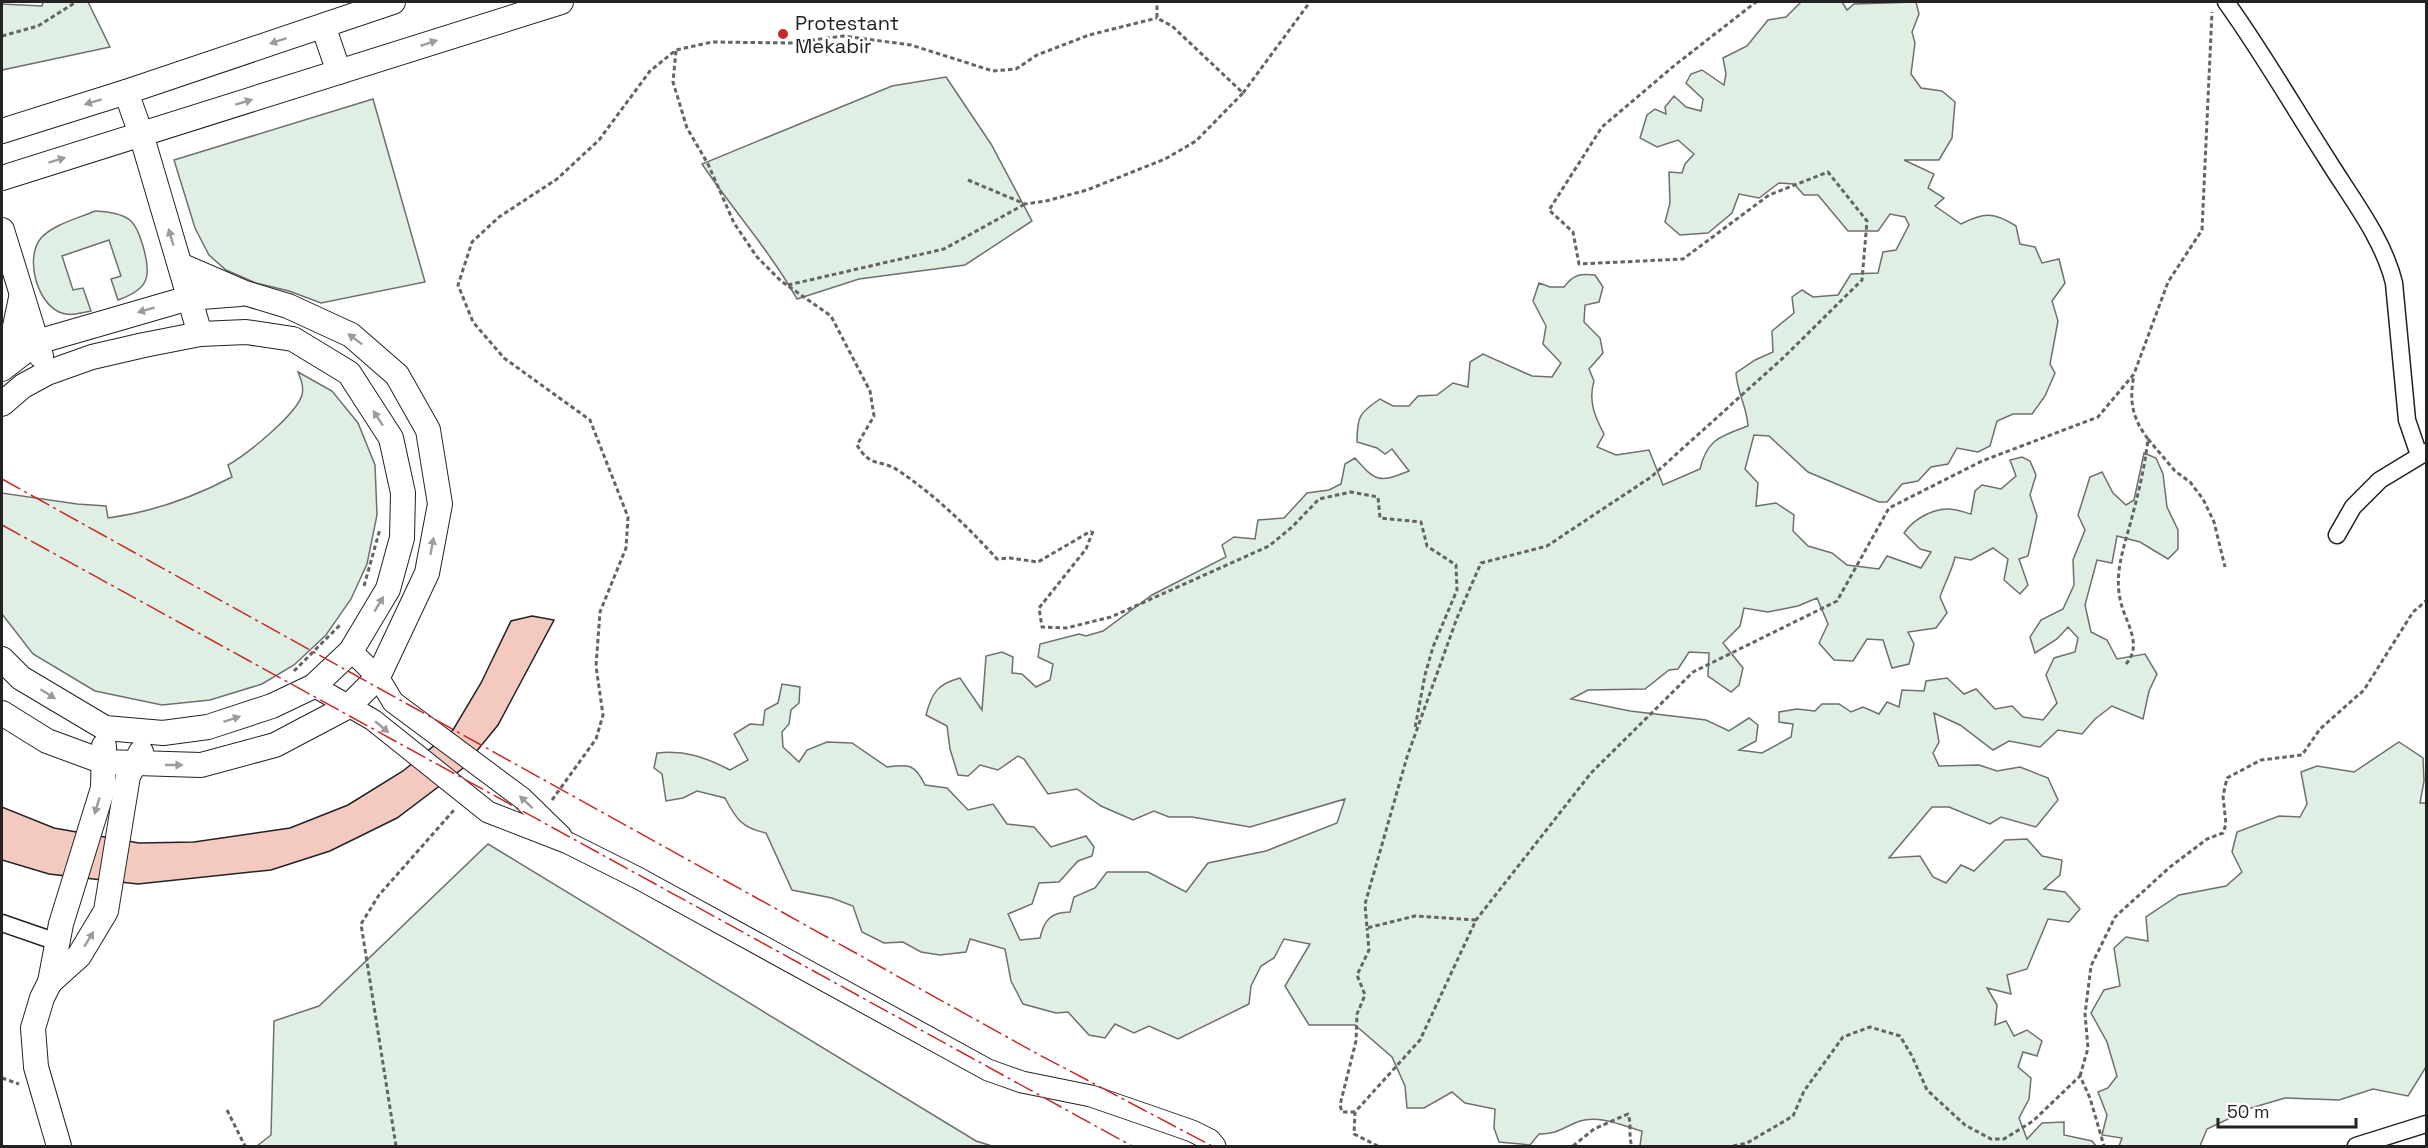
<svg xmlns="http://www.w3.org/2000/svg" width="2428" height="1148" viewBox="0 0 2428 1148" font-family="'Space Grotesk',sans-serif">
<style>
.green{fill:#e0efe3;stroke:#6f6f6f;stroke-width:1.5}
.building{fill:#f3c9c0;stroke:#222;stroke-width:1.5}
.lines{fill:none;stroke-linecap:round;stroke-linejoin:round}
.minor-casing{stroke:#222;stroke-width:19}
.tertiary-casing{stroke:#222;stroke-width:23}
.secondary-casing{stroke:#222;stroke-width:26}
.path{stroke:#646464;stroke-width:3;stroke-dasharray:4.5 3;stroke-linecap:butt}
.minor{stroke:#fff;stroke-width:16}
.tertiary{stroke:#fff;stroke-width:21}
.secondary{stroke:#fff;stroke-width:24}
.power{stroke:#c62828;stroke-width:1.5;stroke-dasharray:21 4.5 3 4.5;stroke-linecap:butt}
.oneway{fill:#9c9c9c}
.poi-dot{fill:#c62828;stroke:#fff;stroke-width:2}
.labels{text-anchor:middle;stroke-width:4.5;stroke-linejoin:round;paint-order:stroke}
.poi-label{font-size:20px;fill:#222;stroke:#fff;text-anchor:start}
</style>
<rect width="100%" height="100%" fill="#fff"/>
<!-- green -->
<g class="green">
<polygon points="43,2 88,2 110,47 2,70 2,4 42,6"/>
<path d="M1801,2H1842L1847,10L1854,4L1916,2L1919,14L1912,32L1915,43L1911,74L1921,88L1942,91L1955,102L1952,138L1939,160H1904L1934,174L1928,188L1944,198L1935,206L1961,224C1984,212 1994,212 2016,226L2020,244L2035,247L2042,263L2059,259L2065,283L2052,301L2058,321L2050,364L2055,373L2045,396L2032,414H2013L1997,421L1990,446L1978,452L1957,448L1948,464L1931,467L1918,481L1902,484L1887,502H1879L1808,472L1769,436L1754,435L1745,469L1758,483L1756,506L1776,503L1794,515L1793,531L1808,546L1832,553L1847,565L1879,569L1887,556L1921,568L1931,552L1920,549L1904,533C1913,520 1930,510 1946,509C1954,508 1963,512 1971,514L1975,491L1982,485L2001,489L2016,476L2010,460L2022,457L2030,461L2036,475L2030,495L2037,516L2028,556L2019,559L2028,585L2020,594L2004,580L2008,559L1993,548L1971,560L1955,557C1952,571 1945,582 1940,597L1947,613L1936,628L1908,632L1914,644L1909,664L1892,668L1883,640L1867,639L1853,661L1834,660L1819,643L1828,624L1817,598L1798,606L1768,612L1744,608L1740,626L1723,643L1743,668L1739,685L1731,692L1708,676L1709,653L1689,652L1678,669L1669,670L1645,689L1588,690L1571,699L1630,711L1706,720L1729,731L1749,718L1758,725L1756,741L1739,750L1762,753L1791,737L1793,724L1779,722V712L1797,709L1815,711L1822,704H1839L1851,712L1863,707L1879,714L1887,702L1899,707L1902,690L1924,691L1926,681L1947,678L1964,694L1976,689L1995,709L2012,706L2023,717L2043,720L2057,703L2046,675L2054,658L2075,652L2078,638L2068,627L2057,639L2035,653L2030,637L2041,620L2063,609L2074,585L2073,560L2085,530L2078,515L2090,477L2102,472L2113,493L2126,505L2134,500L2144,453L2156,458L2163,474L2167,507L2178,530V549L2168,559L2140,542L2117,536L2112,563L2097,560L2085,605L2091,632L2107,640L2117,659L2145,654L2157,674L2149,691L2143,719L2112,706L2095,719L2082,734L2058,730L2040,747L2009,741L1993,750L1960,725L1934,713L1939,742L1933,753L1939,766L1979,765L1997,771L2020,767L2048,778L2058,800L2036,827L2001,817L1990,824L1949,807H1932L1889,858L1920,856L1933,877L1946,883L1961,865L1974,871L2005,840L2027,839L2042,856L2062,860L2060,875L2044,889L2065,892L2080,909L2069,922L2048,919L2027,969L2007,975L2011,994L1987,988L1997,1005L1995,1025L2006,1021L2014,1036L2027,1030L2042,1041L2037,1056L2023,1052L2018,1067L2031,1078L2029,1099L2019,1118L2027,1139L2042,1123L2064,1122V1135L2092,1141L2096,1146H1640L1642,1131C1623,1126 1600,1115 1580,1121C1563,1127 1559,1134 1539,1134L1530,1145L1499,1142L1494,1128L1495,1109L1465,1103L1452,1092L1424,1108H1407L1405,1086L1392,1057L1355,1025H1309L1285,986L1310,944L1284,939L1274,958L1261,966L1251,986L1249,1004L1178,1039L1149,1026L1134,1033L1115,1024L1105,1038L1089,1035L1068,1012L1056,1013L1023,1004L1011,981L1005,949L970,939L966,952L940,955L921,952L903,942L884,943L862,932L853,906L832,898L792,890L766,833C742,828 736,819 725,798L697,791L683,798L666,801L662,774L654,768L657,753C685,750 705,757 730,770L748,760L734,734L750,724L763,725L765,710L778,703L782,684L800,687L799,703L791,710L789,724L782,732L783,747L799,762L807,750L827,742L852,743L887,767C909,764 915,764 925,785L947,788L968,810L993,804L1007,824L1034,827L1051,847L1086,836L1094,847L1092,856L1078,861L1059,882L1039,883L1032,904L1008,914L1020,940L1040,938C1044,920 1051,912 1070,912L1074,897L1095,888L1107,872H1148L1186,892L1208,863L1266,851L1337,823L1345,799L1250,827L1192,817H1169L1154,811L1133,820L1101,806L1077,789L1048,794L1024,759L1018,756L998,770L980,765L968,776L958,775L950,749L947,726L926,715C932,692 938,684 960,678L982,710L986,656L1002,652L1013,657L1012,673L1022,674L1036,687L1050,680L1053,664L1038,657L1040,644L1079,634L1086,636L1103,631L1152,595L1226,557L1222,545L1234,537L1255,539L1258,520L1284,518L1307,493L1329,490L1341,484L1345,464L1355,458C1376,482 1379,483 1409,471L1392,449L1385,454L1377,448L1357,442C1357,417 1359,413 1380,399L1393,406H1409L1418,396L1437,395L1453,383L1468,387L1470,362L1483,354L1532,376L1552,377L1561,363L1543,344L1546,326L1533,301L1539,283L1550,287H1564C1573,275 1580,273 1595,275L1603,287L1599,302L1585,305L1584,322L1600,338L1603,353L1589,369L1594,381C1588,401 1595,417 1604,434L1597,447L1616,455L1649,450L1663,485L1700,469C1707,439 1721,436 1748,426C1747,407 1737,392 1736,373L1755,360L1773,352L1772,331L1794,313L1792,297L1802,290L1813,297L1838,295L1851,274L1878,273L1883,252L1896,250L1909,225L1905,217L1890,214L1878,231H1848L1818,195H1804L1794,184L1779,183L1759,198L1739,194L1732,213L1708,233L1680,235L1665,222L1670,203L1669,172L1682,173L1685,164L1694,154L1678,140L1657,147L1640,138L1647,115L1655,109L1666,114L1665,107L1674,96L1686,107L1701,111L1703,99L1686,83L1691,74L1702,70L1724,85L1726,74L1723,58L1747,46L1768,20L1786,17Z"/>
<path d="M946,77L991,144L1032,221L965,265L859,279L797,299C770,251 733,210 702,164L892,86Z"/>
<polygon points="373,99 425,282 321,303 289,291 256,283 226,270 209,255 195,228 174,160"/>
<path d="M95,211C107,212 122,213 131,221C138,228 140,237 143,246C152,277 149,289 118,300L111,279L121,276L109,240L62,256L73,290L83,288L91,311C80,313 69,317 59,312C36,301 25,257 41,238C54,224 79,218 95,211Z"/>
<path d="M298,372L332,391L358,423L375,465L377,515L367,564L351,599L326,635L294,665L262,684L210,700L162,705L95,691L33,654L2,614V493L77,504L106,506L108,518C153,512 192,498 232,477L228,465C246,455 296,415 302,395C304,386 301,380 298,372Z"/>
<polygon points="2399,742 2423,758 2424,781 2420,803 2426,803 2426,1067 2408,1096 2373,1089 2339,1100 2285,1098 2251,1108 2207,1129 2200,1146 2119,1146 2122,1138 2102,1135 2107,1115 2098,1092 2108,1088 2117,1076 2107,1042 2091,1013 2104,990 2120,986 2114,948 2126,937 2148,941 2146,917 2179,895 2226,886 2242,872 2232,852 2237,832 2279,816 2300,817 2307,804 2301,772 2317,766 2354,772"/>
<polygon points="488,844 976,1141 992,1146 257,1146 271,1135 274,1021 319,1006"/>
</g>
<!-- building -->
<polygon class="building" points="532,616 554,620 498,725 462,769 397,818 330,851 271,870 138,884 49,874 2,860 2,807 54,828 139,843 194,842 290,828 348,805 403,771 453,730 481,683 511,621"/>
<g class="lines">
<!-- minor casing -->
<g class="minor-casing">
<g id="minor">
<path d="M2226,2C2262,52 2293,106 2327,159C2351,198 2383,238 2394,283L2407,420L2419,455"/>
<polyline points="2337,535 2353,507 2380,480 2426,452"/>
<polyline points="2,923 57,942"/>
<polyline points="2356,1146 2426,1124"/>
</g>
</g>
<!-- tertiary casing -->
<g class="tertiary-casing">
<g id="tertiary">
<polyline points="351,651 378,677 393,702 522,798 561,836"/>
<polyline points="314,686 373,720 488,812 568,843 638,878 988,1070 1022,1082 1091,1096 1152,1117 1192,1131 1210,1140 1215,1146"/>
</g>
</g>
<!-- secondary casing -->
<g class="secondary-casing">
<g id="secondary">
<polyline points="323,26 339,72"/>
<polyline points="126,92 141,134 200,334"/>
<polyline points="2,131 126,92 393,2"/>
<polyline points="2,178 561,2"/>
<polyline points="2,230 41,356"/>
<polyline points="2,354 13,336 21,298"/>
<polyline points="2,369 37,342 189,298 240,294"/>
<polyline points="2,404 23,386 47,373 92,357 144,345 200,334 246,332 293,339 349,373 391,438 403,493 402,538 388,589 351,651 314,686 272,706 208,727 163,733 105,728 21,678 2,659"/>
<polyline points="2,713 47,741 104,762 201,765 275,745 349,706 378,677 427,573 440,504 428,430 397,375 351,335 288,306 245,293 180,265"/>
<polyline points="50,982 79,956 106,911 128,776 141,752"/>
<polyline points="59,1146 36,1067 33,1028 42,998 50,982 61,924 103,788 104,746"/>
</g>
</g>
<!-- path -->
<g class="path">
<polyline points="2,36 38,26 76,2"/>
<path d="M676,51L673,82L687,128L708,164L734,223L757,257L781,281L831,316L870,391L874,416L857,445C871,469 880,458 899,471C936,496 967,526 997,559L1010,558L1038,562L1091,531"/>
<polyline points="1243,93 1310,2"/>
<polyline points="968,180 1025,204 1046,201 1087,190 1165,159 1196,141 1243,93 1172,26 1157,18 1157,2"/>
<polyline points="788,285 944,249 1025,204"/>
<polyline points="2148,439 2175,471 2190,482 2203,499 2214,522 2225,567"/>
<polyline points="1093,531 1086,549 1039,608 1042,627 1066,628 1111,617 1269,546 1292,527 1319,499 1351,492 1378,497 1380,518 1421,522 1427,546 1456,565 1457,590 1433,647 1425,675 1415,728"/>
<polyline points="364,586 380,529"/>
<path d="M2126,664C2143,645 2126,623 2121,603C2113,573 2125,545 2132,517C2139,491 2145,465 2148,439C2132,418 2129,401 2134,375"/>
<polyline points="294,671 340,625"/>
<polyline points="552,800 596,739 603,715 596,666 600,612 626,548 628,517 590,420 504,358 473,322 458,285 472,242 499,217 557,179 599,140 650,71 676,50 712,42 791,43 843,36 911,45 993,71 1016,69 1037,55 1089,35 1157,18"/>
<polyline points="1476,920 1415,916 1367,928 1365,904 1407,757 1457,618 1481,563 1547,546 1651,477 1784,357 1862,280 1867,221 1828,172 1769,195 1683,259 1579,264 1573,232 1549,210 1602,127 1675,65 1756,2"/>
<polyline points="2080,1076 2088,1048 2085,1014 2091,966 2115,917 2170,867 2207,839 2223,833 2226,824 2223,796 2227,778 2261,760 2302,755 2320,729 2364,690 2413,612 2426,601"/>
<polyline points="2,1078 19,1084"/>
<polyline points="227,1110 245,1146"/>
<polyline points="1355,1112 1342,1112 1340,1105 1356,1041 1357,1014 1365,995 1357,975 1369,950 1367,928"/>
<polyline points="396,1146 361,924 379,895 454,810"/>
<polyline points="1378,1146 1354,1134 1355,1112 1420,1040 1476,920 1591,773 1693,672 1837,601 1889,508 1982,461 2098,417 2134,374 2168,282 2202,230 2212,12"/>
<path d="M1573,1146L1594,1129L1628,1114C1632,1125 1628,1136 1632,1146"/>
<polyline points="1733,1146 1747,1143 1793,1116 1804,1091 1843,1037 1870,1027 1900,1036 1912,1056 1927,1090 1965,1125 1991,1139 2004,1139 2033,1121 2080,1076 2090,1098 2104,1146"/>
</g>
<!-- minor -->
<use href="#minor" class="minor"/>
<!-- tertiary -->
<use href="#tertiary" class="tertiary"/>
<!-- secondary -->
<use href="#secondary" class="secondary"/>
<!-- power -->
<g class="power">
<polyline points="2,479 1034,1052 1212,1146"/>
<polyline points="2,525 1132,1146"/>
</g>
</g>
<!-- one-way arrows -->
<defs><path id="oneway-solid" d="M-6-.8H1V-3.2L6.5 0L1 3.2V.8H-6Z" transform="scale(1.5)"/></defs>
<g class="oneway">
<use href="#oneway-solid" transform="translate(278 41) rotate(162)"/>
<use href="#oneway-solid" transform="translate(429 43) rotate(-18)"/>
<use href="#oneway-solid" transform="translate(93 102) rotate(163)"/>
<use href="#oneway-solid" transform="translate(244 102) rotate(-17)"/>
<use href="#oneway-solid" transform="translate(57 160) rotate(-17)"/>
<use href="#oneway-solid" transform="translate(171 237) rotate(-106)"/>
<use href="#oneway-solid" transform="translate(146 310) rotate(164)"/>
<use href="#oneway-solid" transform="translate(355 339) rotate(-143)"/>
<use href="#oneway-solid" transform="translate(378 418) rotate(-123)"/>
<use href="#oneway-solid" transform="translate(432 546) rotate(-80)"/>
<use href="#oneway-solid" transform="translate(379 604) rotate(-59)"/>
<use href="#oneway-solid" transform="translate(48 694) rotate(32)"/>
<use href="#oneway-solid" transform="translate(232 719) rotate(-18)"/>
<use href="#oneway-solid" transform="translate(382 727) rotate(40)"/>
<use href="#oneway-solid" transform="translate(174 765)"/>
<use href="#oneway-solid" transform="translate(526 802) rotate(-137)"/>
<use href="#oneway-solid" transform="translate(97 806) rotate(107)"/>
<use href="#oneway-solid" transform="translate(89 939) rotate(-58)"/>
</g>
<!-- markers -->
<circle class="poi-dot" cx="783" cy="34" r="6"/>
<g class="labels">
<!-- poi labels -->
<g class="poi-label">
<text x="795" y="30">Protestant<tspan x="795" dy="23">Mekabir</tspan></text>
</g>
</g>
<!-- border -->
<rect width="2428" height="1148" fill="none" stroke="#222222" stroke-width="6"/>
<!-- scale -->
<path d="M2218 1118v9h138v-9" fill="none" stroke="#222222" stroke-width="3"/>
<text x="2227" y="1118" font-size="18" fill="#222222" stroke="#ffffff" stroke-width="4.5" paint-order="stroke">50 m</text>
</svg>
